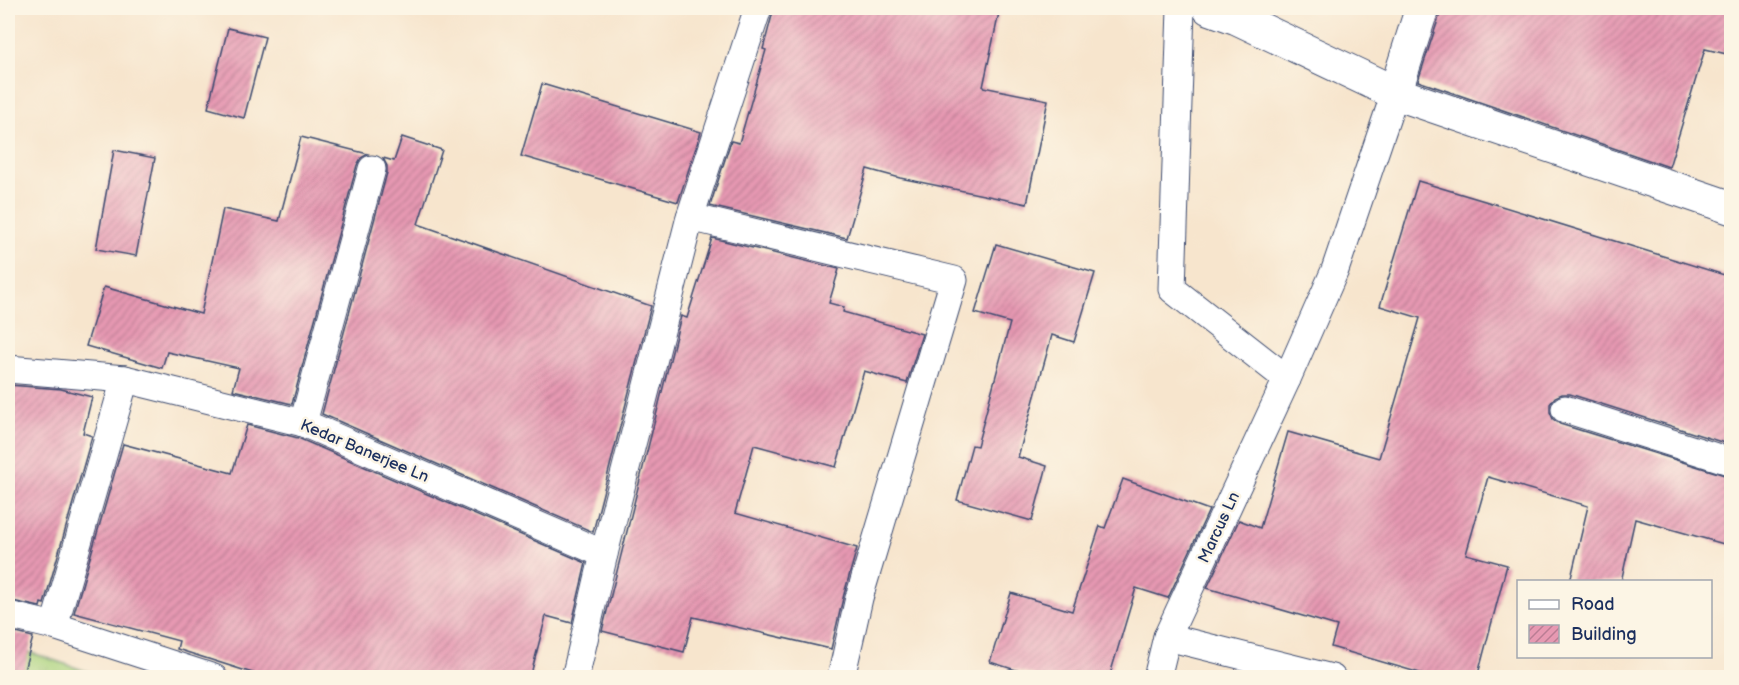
<svg xmlns="http://www.w3.org/2000/svg" width="1739" height="685" viewBox="0 0 1739 685" font-family="'Balsamiq Sans',sans-serif">
<style>
.grass{fill:url(#grass-tufts);stroke:#63816e;stroke-width:1.5}
.building{fill:url(#building-hatch)}
.lines{fill:none;stroke-linecap:round;stroke-linejoin:round}
.service-casing{stroke:#3c4a6f;stroke-width:29}
.minor-casing{stroke:#3c4a6f;stroke-width:35}
.tertiary-casing{stroke:#3c4a6f;stroke-width:35}
.service{stroke:#fff;stroke-width:27}
.minor{stroke:#fff;stroke-width:33}
.tertiary{stroke:#fff;stroke-width:33}
.labels{text-anchor:middle;stroke-width:5;stroke-linejoin:round;paint-order:stroke}
.street-label{font-size:16px;fill:#1b2f5e;stroke:#fcf5e5}
</style>
<defs>
<pattern id="grass-tufts" width="24" height="20" patternUnits="userSpaceOnUse" patternTransform="scale(1.5)"><rect width="24" height="20" fill="#abd37e"/><path d="M3 7l-1-3M5 7V3M7 7l1-3M15 17l-1-3M17 17v-4M19 17l1-3" fill="none" stroke="#93b56f"/></pattern>
<pattern id="building-hatch" width="6" height="6" patternUnits="userSpaceOnUse" patternTransform="scale(1.5)"><rect width="6" height="6" fill="#e799b2"/><path d="M-1 1l2-2M0 6l6-6M5 7l2-2" fill="none" stroke="#ba7d94"/></pattern>
</defs>
<rect width="100%" height="100%" fill="#fcf5e5"/>
<filter id="ink" filterUnits="userSpaceOnUse"><feTurbulence type="fractalNoise" baseFrequency=".0167" numOctaves="2"/><feDisplacementMap in="SourceGraphic" scale="12" xChannelSelector="R" yChannelSelector="G"/><feConvolveMatrix kernelMatrix="1 2 1 2 8 2 1 2 1" color-interpolation-filters="sRGB"/></filter>
<filter id="wash" filterUnits="userSpaceOnUse"><feTurbulence type="fractalNoise" baseFrequency=".008" numOctaves="4" result="noise"/><feDisplacementMap in="SourceGraphic" scale="24" xChannelSelector="R" yChannelSelector="G"/><feGaussianBlur stdDeviation="1.35" result="paint"/><feColorMatrix in="noise" values="0 0 0 0 0 0 0 0 0 0 0 0 0 0 0 0 0 1.4 0 .05"/><feComposite in="paint" operator="in"/></filter>
<g filter="url(#wash)">
<rect width="100%" height="100%" fill="#f7e5cd"/>
<!-- grass -->
<polygon class="grass" points="8,645 104,677 8,678"/>
<g id="blocks">
<!-- building -->
<g class="building">
<polygon points="774,8 1000,8 983,87 1048,100 1027,204 900,178 867,169 847,238 710,206 731,141 739,143 766,50 763,49"/>
<polygon points="1440,8 1731,8 1731,55 1705,49 1669,167 1418,81 1440,14"/>
<polygon points="228,28 265,37 244,118 208,108"/>
<polygon points="542,84 701,132 678,202 521,156"/>
<polygon points="301,137 368,154 361,158 357,165 292,404 233,390 239,368 167,352 162,368 86,346 104,287 201,314 223,209 279,221"/>
<polygon points="402,137 442,150 418,224 651,306 593,532 322,414 387,173 387,166 383,158 394,161"/>
<polygon points="114,150 155,158 136,256 96,249"/>
<polygon points="1418,181 1498,205 1731,277 1731,445 1570,394 1562,394 1555,397 1550,404 1550,412 1553,419 1560,424 1731,477 1731,546 1635,519 1621,582 1570,582 1588,506 1488,477 1466,554 1507,565 1477,678 1437,678 1331,647 1337,626 1207,588 1239,520 1260,528 1288,432 1379,458 1420,318 1380,306"/>
<polygon points="712,238 839,269 829,303 844,307 843,312 922,334 907,383 864,371 836,467 754,445 735,513 857,548 844,594 831,649 693,617 684,652 602,631 681,316 687,318"/>
<polygon points="996,244 1095,273 1074,342 1052,335 1018,457 1047,466 1032,521 957,500 972,445 977,446 1010,323 975,313"/>
<polygon points="8,385 61,389 92,397 83,433 92,436 44,604 41,603 40,607 8,600"/>
<polygon points="247,425 298,438 586,563 572,623 546,616 530,678 268,678 177,649 179,641 74,613 123,444 232,473"/>
<polygon points="1123,479 1209,510 1168,598 1136,588 1109,678 1042,678 990,662 1011,593 1072,611 1100,526 1105,528"/>
<polygon points="8,631 33,637 22,678 8,677"/>
</g>
</g>
</g>
<g filter="url(#ink)">
<use href="#blocks" fill-opacity="0" stroke="#3c4a6f" stroke-width="1.5"/>
<g class="lines">
<!-- service casing -->
<g class="service-casing">
<g id="service">
<polyline points="1181,8 1172,289 1287,379"/>
<polyline points="690,217 954,280 859,598 841,678"/>
<polyline points="8,369 125,379 303,423 604,554"/>
<polyline points="1565,409 1732,462"/>
<polyline points="303,423 372,169"/>
<polyline points="8,615 54,626 214,678"/>
<polyline points="54,626 125,379"/>
<polyline points="1167,637 1332,678"/>
<polyline points="575,678 604,554 690,217 758,8"/>
<polyline points="1157,678 1167,637 1287,379 1335,270 1395,93"/>
</g>
</g>
<!-- minor casing -->
<g class="minor-casing">
<polyline id="minor" points="1395,93 1422,8"/>
</g>
<!-- tertiary casing -->
<g class="tertiary-casing">
<polyline id="tertiary" points="1209,8 1237,18 1395,93 1732,208"/>
</g>
<!-- service -->
<use href="#service" class="service"/>
<!-- minor -->
<use href="#minor" class="minor"/>
<!-- tertiary -->
<use href="#tertiary" class="tertiary"/>
</g>
</g>
<g class="labels">
<!-- street labels -->
<g class="street-label">
<text transform="translate(365 450) rotate(23)" y="6">Kedar Banerjee Ln</text>
<text transform="translate(1218 527) rotate(-65)" y="6">Marcus Ln</text>
</g>
</g>
<!-- margin -->
<rect width="1739" height="685" fill="none" stroke="#fcf5e5" stroke-width="30"/>
<!-- legend -->
<rect x="1517" y="580" width="195" height="78" fill="#fcf5e5" stroke="#a2a6af" stroke-width="1.5"/>
<rect x="1529" y="600" width="30" height="9" fill="#ffffff" stroke="#a2a6af" stroke-width="1.5"/>
<text x="1571" y="610" font-size="18" fill="#1b2f5e">Road</text>
<rect x="1529" y="625" width="30" height="18" fill="url(#building-hatch)" stroke="#a2a6af" stroke-width="1.5"/>
<text x="1571" y="640" font-size="18" fill="#1b2f5e">Building</text>
</svg>
